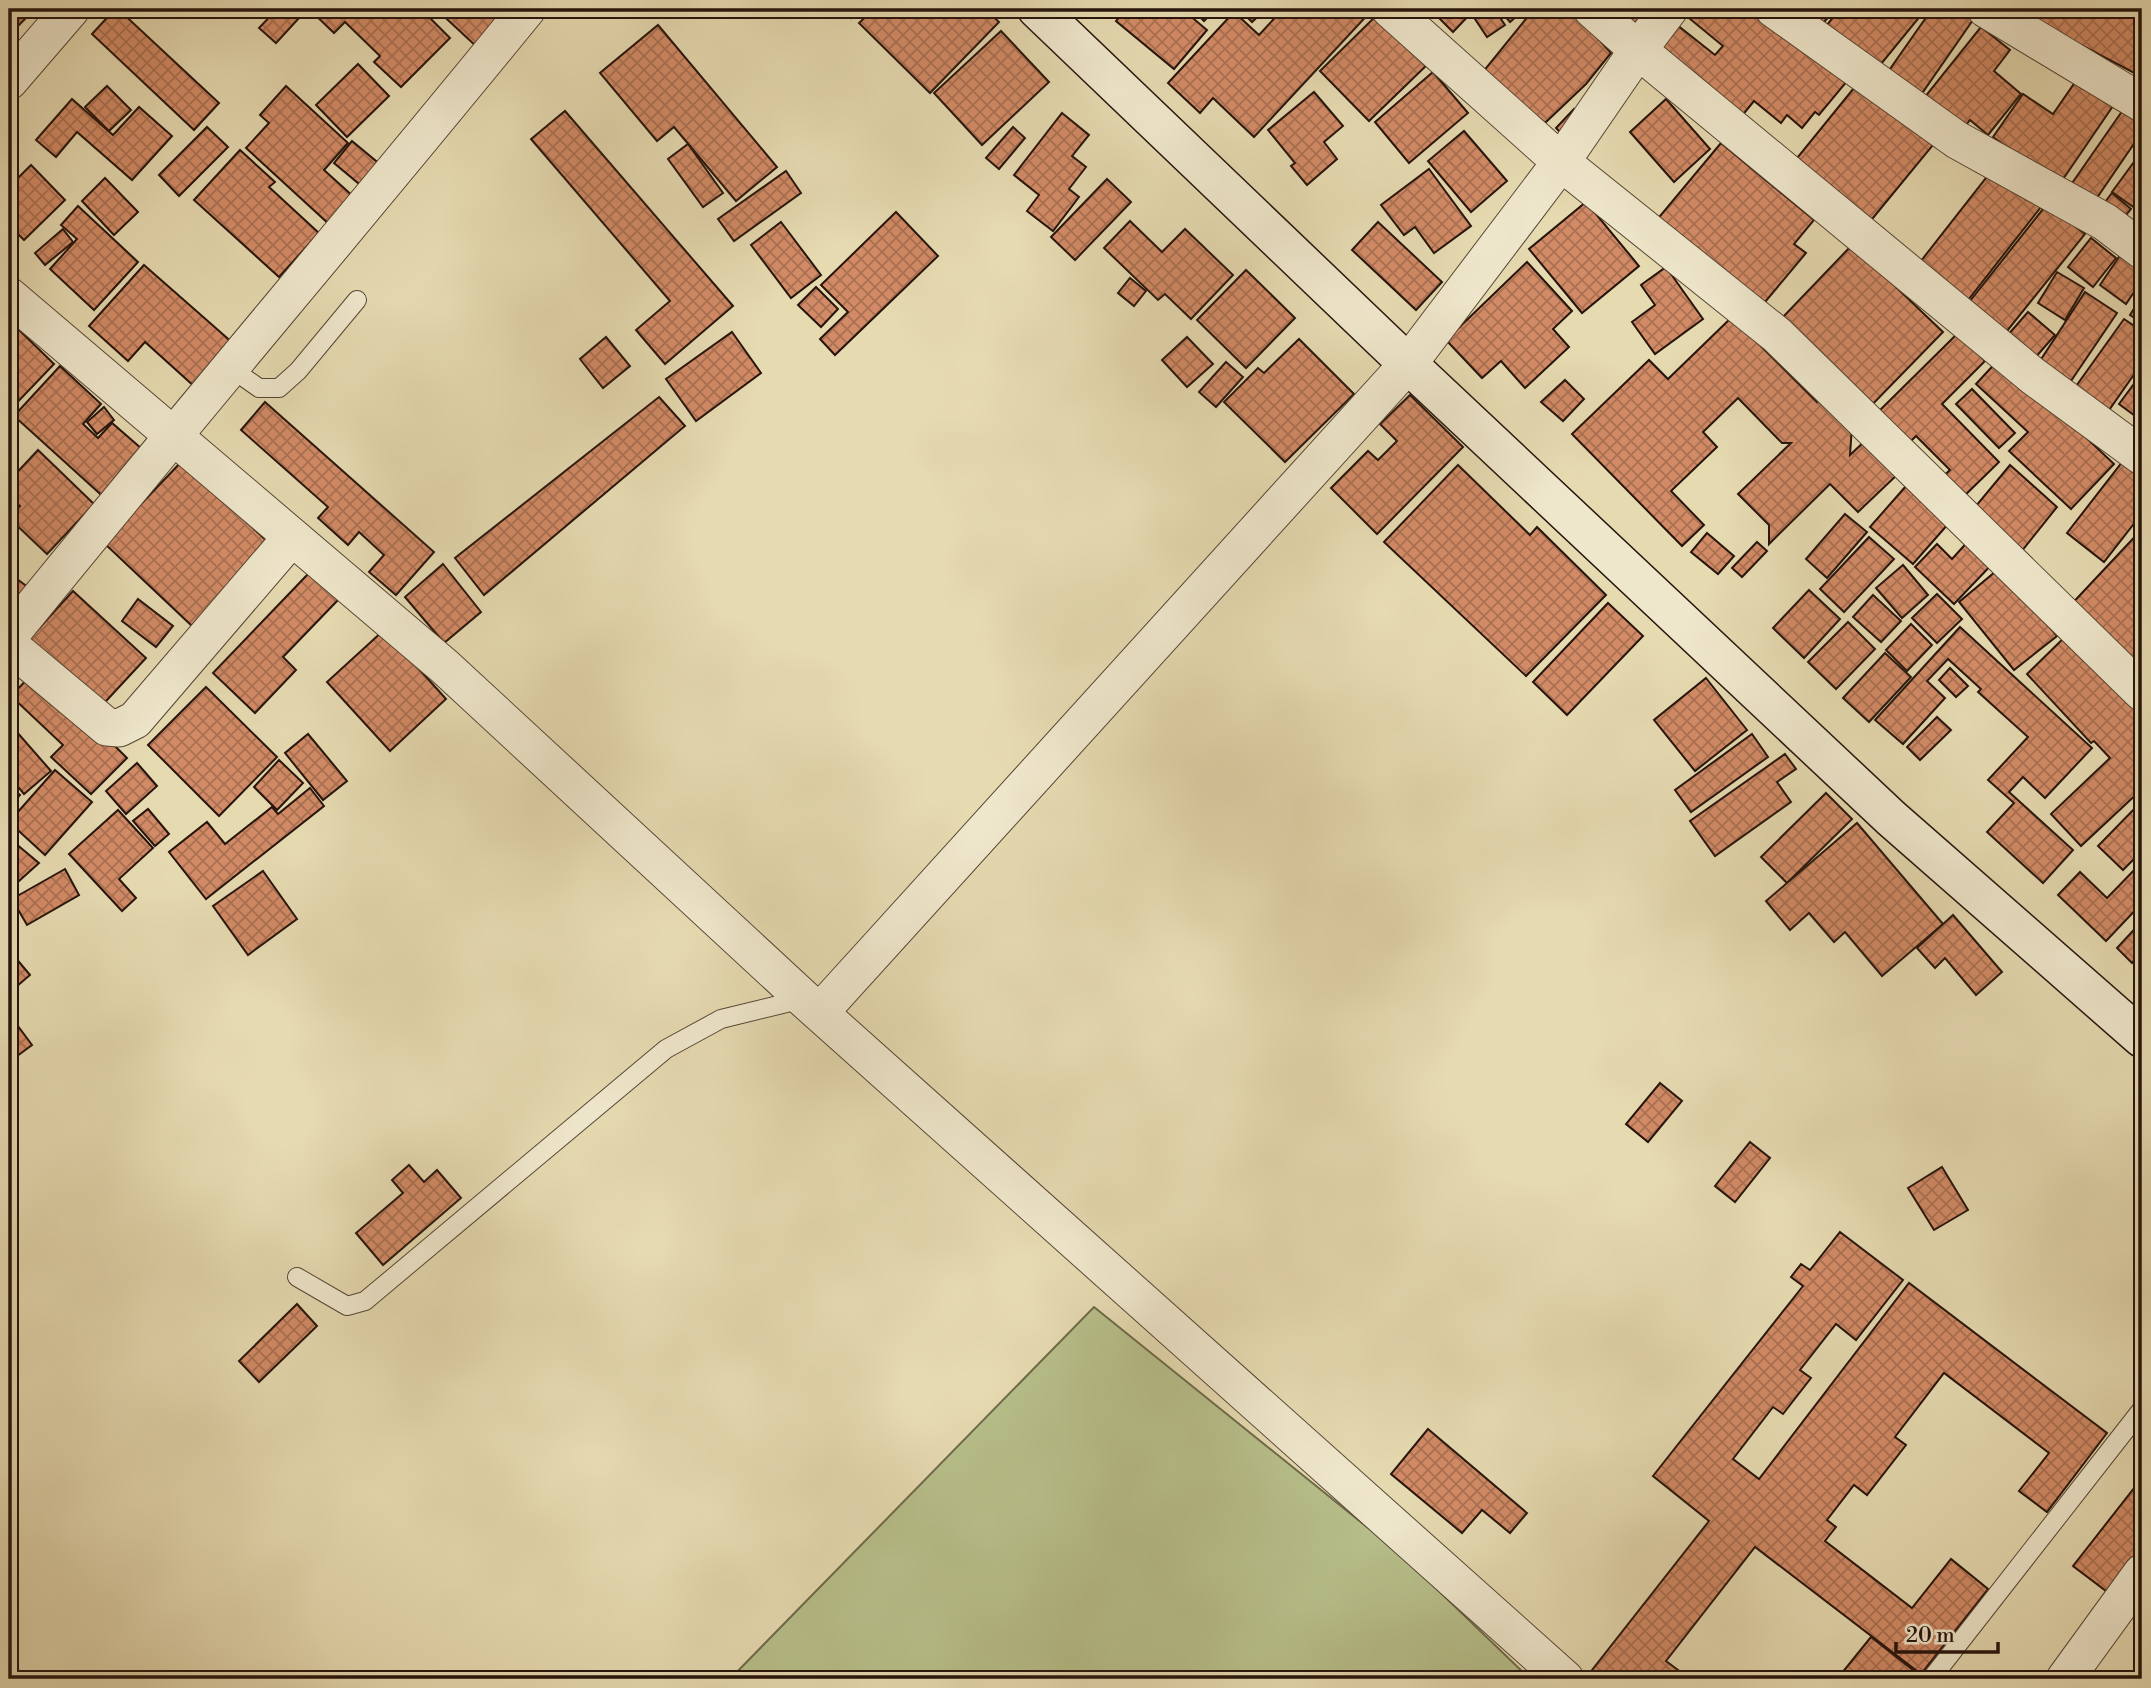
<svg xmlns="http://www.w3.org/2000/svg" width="2151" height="1688" viewBox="0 0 2151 1688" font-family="'Libre Bodoni',serif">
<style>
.pitch{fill:#b7bf8a;stroke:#6e6a4b;stroke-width:2}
.building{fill:url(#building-cross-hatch);stroke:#26140c;stroke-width:2}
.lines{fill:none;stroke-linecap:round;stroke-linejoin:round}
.lane-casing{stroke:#564635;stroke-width:20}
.street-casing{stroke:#564635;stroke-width:39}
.secondary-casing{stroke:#26140c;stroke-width:41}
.lane{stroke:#efe7cc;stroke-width:18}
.street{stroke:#efe7cc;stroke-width:37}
.secondary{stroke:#efe7cc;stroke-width:38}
</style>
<defs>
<pattern id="building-cross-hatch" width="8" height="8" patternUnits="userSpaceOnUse" patternTransform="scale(1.75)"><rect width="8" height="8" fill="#d28b66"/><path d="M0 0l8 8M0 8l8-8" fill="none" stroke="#aa7052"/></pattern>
</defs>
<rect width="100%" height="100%" fill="#e6dab1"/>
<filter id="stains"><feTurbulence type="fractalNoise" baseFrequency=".00286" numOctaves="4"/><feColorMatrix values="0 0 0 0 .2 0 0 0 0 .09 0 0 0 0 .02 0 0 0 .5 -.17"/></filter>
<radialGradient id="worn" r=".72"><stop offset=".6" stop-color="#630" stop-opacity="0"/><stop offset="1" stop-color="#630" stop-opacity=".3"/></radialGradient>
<!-- pitch -->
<polygon class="pitch" points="1094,1307 1367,1527 1387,1541 1530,1679 730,1679"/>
<!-- building -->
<g class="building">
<polygon points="9,9 17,9 26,18 9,35"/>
<polygon points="115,9 118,9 219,103 194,130 92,34"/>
<polygon points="249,9 267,9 257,17"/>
<polygon points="277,9 289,9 299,18 276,43 259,28"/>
<polygon points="309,9 421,9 450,38 401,87 374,62 380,56 345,22 334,33"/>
<polygon points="436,9 504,9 478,48"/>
<polygon points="843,9 862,9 851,18"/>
<polygon points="874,9 985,9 999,22 930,93 859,23"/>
<polygon points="1100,9 1114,9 1107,16"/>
<polygon points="1126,9 1182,9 1207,30 1174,69 1116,21"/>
<polygon points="1192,9 1216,9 1204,21"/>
<polygon points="1239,9 1266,9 1252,22"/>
<polygon points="1283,9 1373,9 1254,137 1213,98 1200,113 1168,83 1234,12 1259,35"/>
<polygon points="1436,9 1475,9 1453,32 1433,12"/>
<polygon points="1483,9 1494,9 1505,25 1487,37 1473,16"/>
<polygon points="1499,9 1525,9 1510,22"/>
<polygon points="1534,9 1572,9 1611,53 1586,84 1543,125 1482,73"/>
<polygon points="1613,9 1647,9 1629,30"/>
<polygon points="1689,9 1760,9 1848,80 1819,115 1815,112 1802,128 1787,115 1781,123 1754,101 1736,123 1652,54 1677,25 1715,55 1723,46 1684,14"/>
<polygon points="1786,9 1835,9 1815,33"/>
<polygon points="1840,9 1926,9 1872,75 1821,32"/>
<polygon points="1932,9 1963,9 1975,17 1916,102 1883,79"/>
<polygon points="2013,9 2142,9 2142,77"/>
<polygon points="1381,11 1431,61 1369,121 1320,71"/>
<polygon points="658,25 777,167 736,201 674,127 657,141 600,73"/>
<polygon points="1981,27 2010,50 1994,71 2021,94 1988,135 1970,120 1959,134 1920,103"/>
<polygon points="1001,31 1049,82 982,145 934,93"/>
<polygon points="358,64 389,96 347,137 316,105"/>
<polygon points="1433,72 1468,113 1409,163 1375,122"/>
<polygon points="2078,78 2115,103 2059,185 1993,137 2023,94 2053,114"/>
<polygon points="1858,83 1933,145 1868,224 1793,163"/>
<polygon points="107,86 131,110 109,131 85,107"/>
<polygon points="286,86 348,143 324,170 355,198 330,225 246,148 269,123 260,115"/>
<polygon points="1314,92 1343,126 1324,142 1337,159 1307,185 1291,166 1295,163 1268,130"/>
<polygon points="72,99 113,135 139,107 172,136 132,180 77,132 56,157 36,140"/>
<polygon points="1666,99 1710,149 1674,182 1630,132"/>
<polygon points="2125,107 2142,118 2142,132 2092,205 2068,189"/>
<polygon points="1574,109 1584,119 1566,138 1556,128"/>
<polygon points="565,111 733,306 665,364 636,330 670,301 531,139"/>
<polygon points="1062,113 1089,135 1072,156 1086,167 1069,189 1079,197 1053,231 1027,211 1039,195 1014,175"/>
<polygon points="207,127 228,147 179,196 159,175"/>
<polygon points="1013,127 1025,138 999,169 986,158"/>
<polygon points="1464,131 1507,181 1471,212 1428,161"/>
<polygon points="352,141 382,166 364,188 334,163"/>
<polygon points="1721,143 1814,220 1794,244 1806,253 1760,308 1655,222"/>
<polygon points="688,144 723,193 703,207 668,159"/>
<polygon points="240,150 275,182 269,187 319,233 279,277 194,200"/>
<polygon points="2142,151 2142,213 2112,192"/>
<polygon points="31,165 65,200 24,240 9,225 9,187"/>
<polygon points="1429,169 1471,226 1434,253 1415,227 1404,235 1381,205"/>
<polygon points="1993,169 2041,207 1965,304 1917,266"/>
<polygon points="786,171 801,193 734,241 718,219"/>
<polygon points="105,178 138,212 114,235 82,201"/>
<polygon points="1107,179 1131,202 1075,260 1051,237"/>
<polygon points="2112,193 2131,209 2118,225 2099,210"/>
<polygon points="1586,202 1639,266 1582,313 1529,249"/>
<polygon points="2047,204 2085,234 2007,331 1970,301"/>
<polygon points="78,206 138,262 94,310 50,269 77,239 61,225"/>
<polygon points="896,212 938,256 835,355 820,339 848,312 821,285"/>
<polygon points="1130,221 1162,252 1185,229 1233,275 1191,319 1165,294 1158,300 1104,248"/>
<polygon points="781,222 821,275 791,298 751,245"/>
<polygon points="1378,222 1442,282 1416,310 1352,250"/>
<polygon points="63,229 73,242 45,265 35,253"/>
<polygon points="2091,238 2116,258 2093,287 2068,267"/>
<polygon points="1852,245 1943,332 1863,414 1781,319"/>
<polygon points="2123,251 2142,264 2142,280 2126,304 2100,285"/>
<polygon points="1527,262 1572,311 1553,329 1569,347 1525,388 1501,361 1482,378 1446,340"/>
<polygon points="144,265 234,344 195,387 145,342 128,361 89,326"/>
<polygon points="1666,267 1703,319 1655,354 1632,322 1655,305 1641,285"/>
<polygon points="1246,270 1295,318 1246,368 1197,320"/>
<polygon points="2057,272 2084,288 2065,320 2038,303"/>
<polygon points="1130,278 1146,291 1134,306 1118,293"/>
<polygon points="816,287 838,309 821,327 798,305"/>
<polygon points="2085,292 2117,313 2069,384 2038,364"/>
<polygon points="2142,296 2142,323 2130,315"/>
<polygon points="2028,312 2055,335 2034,359 2007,336"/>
<polygon points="1732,317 1817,402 1822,397 1852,426 1850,455 1866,440 1899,473 1858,512 1830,484 1769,544 1769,525 1738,494 1791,443 1782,443 1738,398 1703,432 1717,447 1671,491 1704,525 1682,546 1572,434 1649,360 1668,379"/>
<polygon points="2124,319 2142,331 2142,363 2107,413 2074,389"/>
<polygon points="15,326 54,364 9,411 9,332"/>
<polygon points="732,332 761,373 696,421 666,379"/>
<polygon points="1958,333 1985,361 1942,404 1999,462 1959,501 1938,481 1950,470 1916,436 1908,444 1877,413"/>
<polygon points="606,337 630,366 603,388 580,359"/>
<polygon points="1187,337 1213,364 1187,387 1162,360"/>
<polygon points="1299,339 1354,394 1285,462 1224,402 1258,368 1264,373"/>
<polygon points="2001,357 2114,464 2071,509 2009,451 2028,432 1976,384"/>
<polygon points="1226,362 1243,377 1216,407 1199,392"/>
<polygon points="60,366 101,404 83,424 98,438 112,423 149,455 108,501 14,416"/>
<polygon points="2142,373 2142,421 2119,404"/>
<polygon points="1565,380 1584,399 1563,421 1541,402"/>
<polygon points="1972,389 2015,433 1999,448 1956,404"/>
<polygon points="1410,395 1463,447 1377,534 1331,488 1368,451 1378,460 1397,441 1380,424"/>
<polygon points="659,397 685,426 484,595 455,558"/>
<polygon points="265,402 434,552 396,595 369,572 384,555 359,532 348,545 318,518 328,507 241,430"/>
<polygon points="104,407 114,420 97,434 87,422"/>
<polygon points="38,450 94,504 47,554 9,518 20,506 9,495 9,481"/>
<polygon points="182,461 270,544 192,626 104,543"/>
<polygon points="2123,461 2142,476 2142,518 2140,516 2104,562 2067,533"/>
<polygon points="1458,465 1530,535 1537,527 1606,595 1526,676 1384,542"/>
<polygon points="2010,465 2057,507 2021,552 1971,512"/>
<polygon points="1906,486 1949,523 1913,564 1870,527"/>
<polygon points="1845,514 1867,532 1827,578 1806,559"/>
<polygon points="2142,529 2142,669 2067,609"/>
<polygon points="1707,533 1734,556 1718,574 1691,552"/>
<polygon points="1869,537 1894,559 1844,612 1820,589"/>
<polygon points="1972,537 1996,560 1954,604 1915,567 1937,544 1952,559"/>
<polygon points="1757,542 1767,551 1742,577 1732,568"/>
<polygon points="443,564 481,612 444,643 405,597"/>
<polygon points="1903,565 1928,595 1902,618 1876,588"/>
<polygon points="2001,567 2057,636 2014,670 1959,602"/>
<polygon points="9,573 29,588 9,613"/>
<polygon points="309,573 338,600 283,657 296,670 255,713 213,673"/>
<polygon points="1809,590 1840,619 1804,658 1773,628"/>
<polygon points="73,591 146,658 94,714 21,648"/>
<polygon points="1937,594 1962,619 1937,643 1912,618"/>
<polygon points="1873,595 1901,621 1881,642 1853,617"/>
<polygon points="138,599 173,626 156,647 122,621"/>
<polygon points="1608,603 1643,636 1567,715 1533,682"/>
<polygon points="1848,622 1875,649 1836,689 1808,662"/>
<polygon points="1911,624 1932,645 1907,671 1886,650"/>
<polygon points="1960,627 2092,748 2045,798 2023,777 2009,792 2073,850 2043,883 1987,832 2014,803 1988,780 2028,737 1978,692 1981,689 1948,659 1927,681 1945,698 1903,744 1875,720"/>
<polygon points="384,630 446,699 390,751 327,682"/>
<polygon points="2072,630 2142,704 2142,789 2081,846 2051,814 2110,758 2094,741 2091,743 2027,674"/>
<polygon points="1885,653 1911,677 1869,722 1843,698"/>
<polygon points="1950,668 1968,686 1956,697 1939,680"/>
<polygon points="37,669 127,758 91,794 51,757 63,745 11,696"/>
<polygon points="1706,678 1747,730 1695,771 1654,720"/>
<polygon points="206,687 277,757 219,816 148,745"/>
<polygon points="1937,717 1951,730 1920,760 1907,747"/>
<polygon points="9,723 51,771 24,794 9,776"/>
<polygon points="308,734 347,781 323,800 285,753"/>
<polygon points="1752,734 1768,757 1691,812 1675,790"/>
<polygon points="1785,754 1796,769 1777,782 1791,802 1715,856 1690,821"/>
<polygon points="279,760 303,783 277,810 254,787"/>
<polygon points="137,763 157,786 126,814 106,791"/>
<polygon points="55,770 92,802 45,855 9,822"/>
<polygon points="9,786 20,795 9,809"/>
<polygon points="310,788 324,806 206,899 169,852 207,822 225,844 272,807 278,814"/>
<polygon points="1826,793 1852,819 1787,883 1761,857"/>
<polygon points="2142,801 2142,855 2140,853 2123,870 2098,846"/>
<polygon points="148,809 169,834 155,846 133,821"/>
<polygon points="118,810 153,848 119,879 136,898 122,911 69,854"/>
<polygon points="1857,823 1943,924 1882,976 1845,932 1834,942 1809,913 1790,930 1766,901"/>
<polygon points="9,838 39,863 9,890"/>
<polygon points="2141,863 2142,903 2106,941 2058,895 2080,872 2107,898"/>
<polygon points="65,869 79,895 27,925 12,899"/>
<polygon points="263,871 297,919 248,955 213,906"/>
<polygon points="1953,915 2002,972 1976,995 1945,958 1935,968 1917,948"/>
<polygon points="2142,921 2142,952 2132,963 2117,948"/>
<polygon points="9,950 30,975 9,993"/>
<polygon points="9,1014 32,1045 9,1062"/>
<polygon points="1660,1083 1682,1101 1648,1142 1626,1124"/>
<polygon points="1750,1142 1770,1158 1735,1202 1715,1186"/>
<polygon points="409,1165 424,1182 437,1170 461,1198 383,1265 356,1233 403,1193 392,1180"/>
<polygon points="1942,1167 1968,1210 1934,1230 1908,1188"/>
<polygon points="1840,1232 1903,1280 1856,1340 1836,1324 1800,1370 1811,1378 1783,1414 1773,1407 1733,1459 1759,1479 1909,1283 2107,1433 2047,1512 2019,1491 2049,1453 1944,1373 1895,1437 1906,1445 1867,1495 1854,1485 1827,1520 1836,1527 1825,1541 1912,1608 1951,1559 1988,1589 1921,1674 1755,1547 1666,1661 1690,1679 1585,1679 1709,1521 1653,1476 1803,1286 1791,1277 1801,1264 1810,1270"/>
<polygon points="297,1304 317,1326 259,1382 239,1361"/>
<polygon points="1428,1429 1527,1513 1510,1533 1482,1510 1462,1533 1391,1474"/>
<polygon points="2142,1478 2142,1553 2110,1594 2073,1566"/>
<polygon points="1871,1637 1918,1674 1914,1679 1837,1679"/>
</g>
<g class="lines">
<!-- lane casing -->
<g class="lane-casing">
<g id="lane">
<polyline points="229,367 259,388 279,388 298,371 357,300"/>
<polyline points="297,1277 347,1306 365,1301 666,1049 721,1019 803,999"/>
<polyline points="1931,1679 2142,1409"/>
</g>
</g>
<!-- street casing -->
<g class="street-casing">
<g id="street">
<polyline points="1390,9 1561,162 1777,335 2142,692"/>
<polyline points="1592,9 1638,50 2033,376 2142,456"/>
<polyline points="1774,9 1957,140 2105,222 2142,250"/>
<polyline points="1986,9 2142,103"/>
<polyline points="9,81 71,9"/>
<polyline points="9,296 444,666 804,999 1565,1679"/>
<path d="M9,636C180,425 356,219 527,9"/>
<polyline points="9,645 107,727 119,728 135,720 292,537"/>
<polyline points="820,1012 1408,364 1561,162 1638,50 1669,9"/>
<polyline points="2065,1679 2142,1573"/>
</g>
</g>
<!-- secondary casing -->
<g class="secondary-casing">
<polyline id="secondary" points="1037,9 1408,364 1891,818 2142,1038"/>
</g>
<!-- lane -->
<use href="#lane" class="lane"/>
<!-- street -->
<use href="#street" class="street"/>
<!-- secondary -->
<use href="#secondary" class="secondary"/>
</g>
<!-- margin -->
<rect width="2151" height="1688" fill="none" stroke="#e6dab1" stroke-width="35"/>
<rect x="10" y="10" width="2130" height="1667" fill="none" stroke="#26140c" stroke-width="3.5"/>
<rect x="18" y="18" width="2116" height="1653" fill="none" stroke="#26140c" stroke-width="2"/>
<!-- scale -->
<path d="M1896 1642v10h102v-10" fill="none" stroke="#26140c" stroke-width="3.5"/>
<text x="1906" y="1642" font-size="21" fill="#26140c" stroke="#efe7cc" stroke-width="5" paint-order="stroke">20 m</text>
<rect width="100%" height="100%" filter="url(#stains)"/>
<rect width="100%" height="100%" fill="url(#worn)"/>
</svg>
